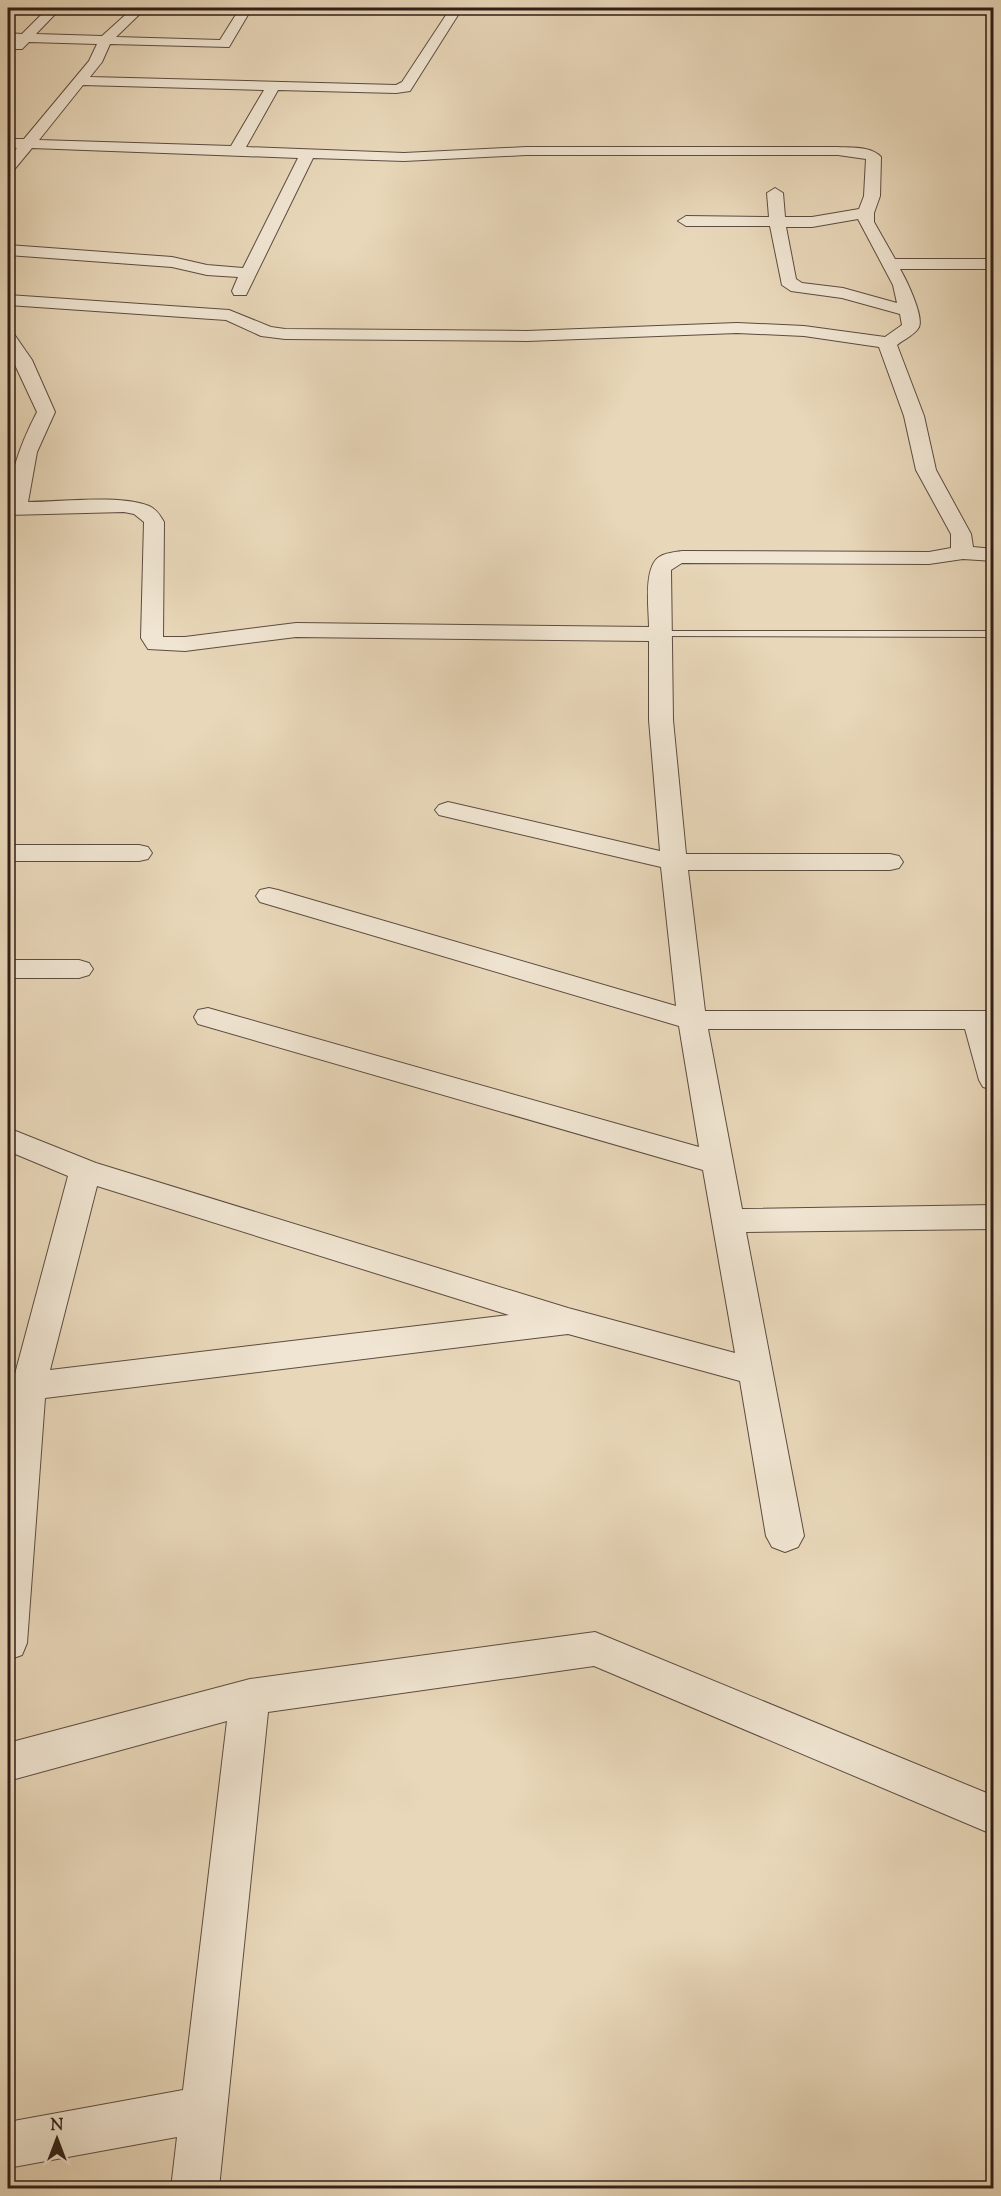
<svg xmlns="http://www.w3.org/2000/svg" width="1001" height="2196" viewBox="0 0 1001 2196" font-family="'Sorts Mill Goudy',serif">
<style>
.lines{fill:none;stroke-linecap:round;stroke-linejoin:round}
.service-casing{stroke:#5d4c40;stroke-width:2}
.minor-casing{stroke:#5d4c40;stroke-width:2}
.service{fill:#f0e5d2;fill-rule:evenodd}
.minor{fill:#f0e5d2;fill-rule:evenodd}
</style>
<rect width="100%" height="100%" fill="#e8d7b9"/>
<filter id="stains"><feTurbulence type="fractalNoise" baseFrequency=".00333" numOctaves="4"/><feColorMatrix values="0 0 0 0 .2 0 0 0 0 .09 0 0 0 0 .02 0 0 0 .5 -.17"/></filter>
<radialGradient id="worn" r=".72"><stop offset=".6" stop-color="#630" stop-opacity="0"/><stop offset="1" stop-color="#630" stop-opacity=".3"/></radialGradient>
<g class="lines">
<!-- service casing -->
<g class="service-casing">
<polygon id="service" points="661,631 994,631 994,637 657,636 657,632"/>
</g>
<!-- minor casing -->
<g class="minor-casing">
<g id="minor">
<path d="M48,8H61L36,34L102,36L133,8H146L116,37L220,40L240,8H252L229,47L110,44L102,62L90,77L396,85L402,82L448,12H456L458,15L410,91L396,93L278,90L246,147L404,153L526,147H838C852,148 871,146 881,157L880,196L874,213V222L895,259H994V269H900C906,279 924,316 919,327C916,334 903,340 897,345L924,416L936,470L971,534L973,547L994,549V561L963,559L929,564L682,563L671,570L673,720L686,854H890L899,856L903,862L899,868L890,870H688L705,1011H994V1090L983,1087L979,1080L965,1029H708L742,1209L994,1205V1229L746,1232L804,1536L798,1547L785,1552L772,1547L766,1536L740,1381L568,1334L45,1398L27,1643L22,1655L8,1660V1433L10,1401L8,1402V1374H15L68,1176L8,1151V1128L96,1163L568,1308L735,1353L703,1170L198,1024L194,1017L198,1010L208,1008L699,1147L679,1026L260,902L256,896L260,890L269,888L278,890L676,1006L661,867L439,815L435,810L439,805L448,802L660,851L649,720V641L296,637L185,651L148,649L141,638L144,522L134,514L124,512L8,515C8,477 20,445 37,412L8,350V333L14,334L32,360L55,412L37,452L28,502C60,502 121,494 149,506C156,509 160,515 164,522L163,637H185L296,623L649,627C649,610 643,568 659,557C665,553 675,552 682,551L929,552L951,548V534L916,470L904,416L879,347L804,336L737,333L527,341L285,339L261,336L226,320L8,305V295L229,310L271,327L285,329L527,331L737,323L804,326L885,337L902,325L900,314L842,298L791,291L782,285L770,226H686L678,221L686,216L769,217L767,193L775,188L783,193L785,217H812L859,209L864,196L866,159L838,155H526L404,161L313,158L248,291L246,295H234L232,291L238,277L207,275L172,267L8,255V245L172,257L207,265L243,268L298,158L32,148L13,171L8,172V159L17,148L8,147V139H24L89,61L97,44L29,42L22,49H12L10,46L15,41H8V33L22,34ZM83,85L264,90L231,146L39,140ZM858,219L893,285L897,303L843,288L802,283L796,279L786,227H812ZM97,1186L509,1315L50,1370Z"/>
<polygon points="8,845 139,845 148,847 152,853 148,859 139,861 8,861"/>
<polygon points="8,960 79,960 89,963 93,969 89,975 79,978 8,978"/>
<polygon points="595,1632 994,1796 994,1835 594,1666 268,1712 219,2188 171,2188 177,2137 8,2168 8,2122 183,2090 227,1721 8,1781 8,1743 250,1679"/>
</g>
</g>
<!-- service -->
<use href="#service" class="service"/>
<!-- minor -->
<use href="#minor" class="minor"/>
</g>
<!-- margin -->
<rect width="1001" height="2196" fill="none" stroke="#e8d7b9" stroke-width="30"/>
<rect x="9" y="9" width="983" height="2178" fill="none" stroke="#2f1e17" stroke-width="3"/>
<rect x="15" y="15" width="971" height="2166" fill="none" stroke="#2f1e17" stroke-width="1.5"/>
<!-- north arrow -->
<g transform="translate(57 2139)" stroke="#f0e5d2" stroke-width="4.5" paint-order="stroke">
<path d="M0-4.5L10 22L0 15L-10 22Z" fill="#2f1e17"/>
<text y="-9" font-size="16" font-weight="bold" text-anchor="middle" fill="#2f1e17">N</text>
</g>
<rect width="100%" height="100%" filter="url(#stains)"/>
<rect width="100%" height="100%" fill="url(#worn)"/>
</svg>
